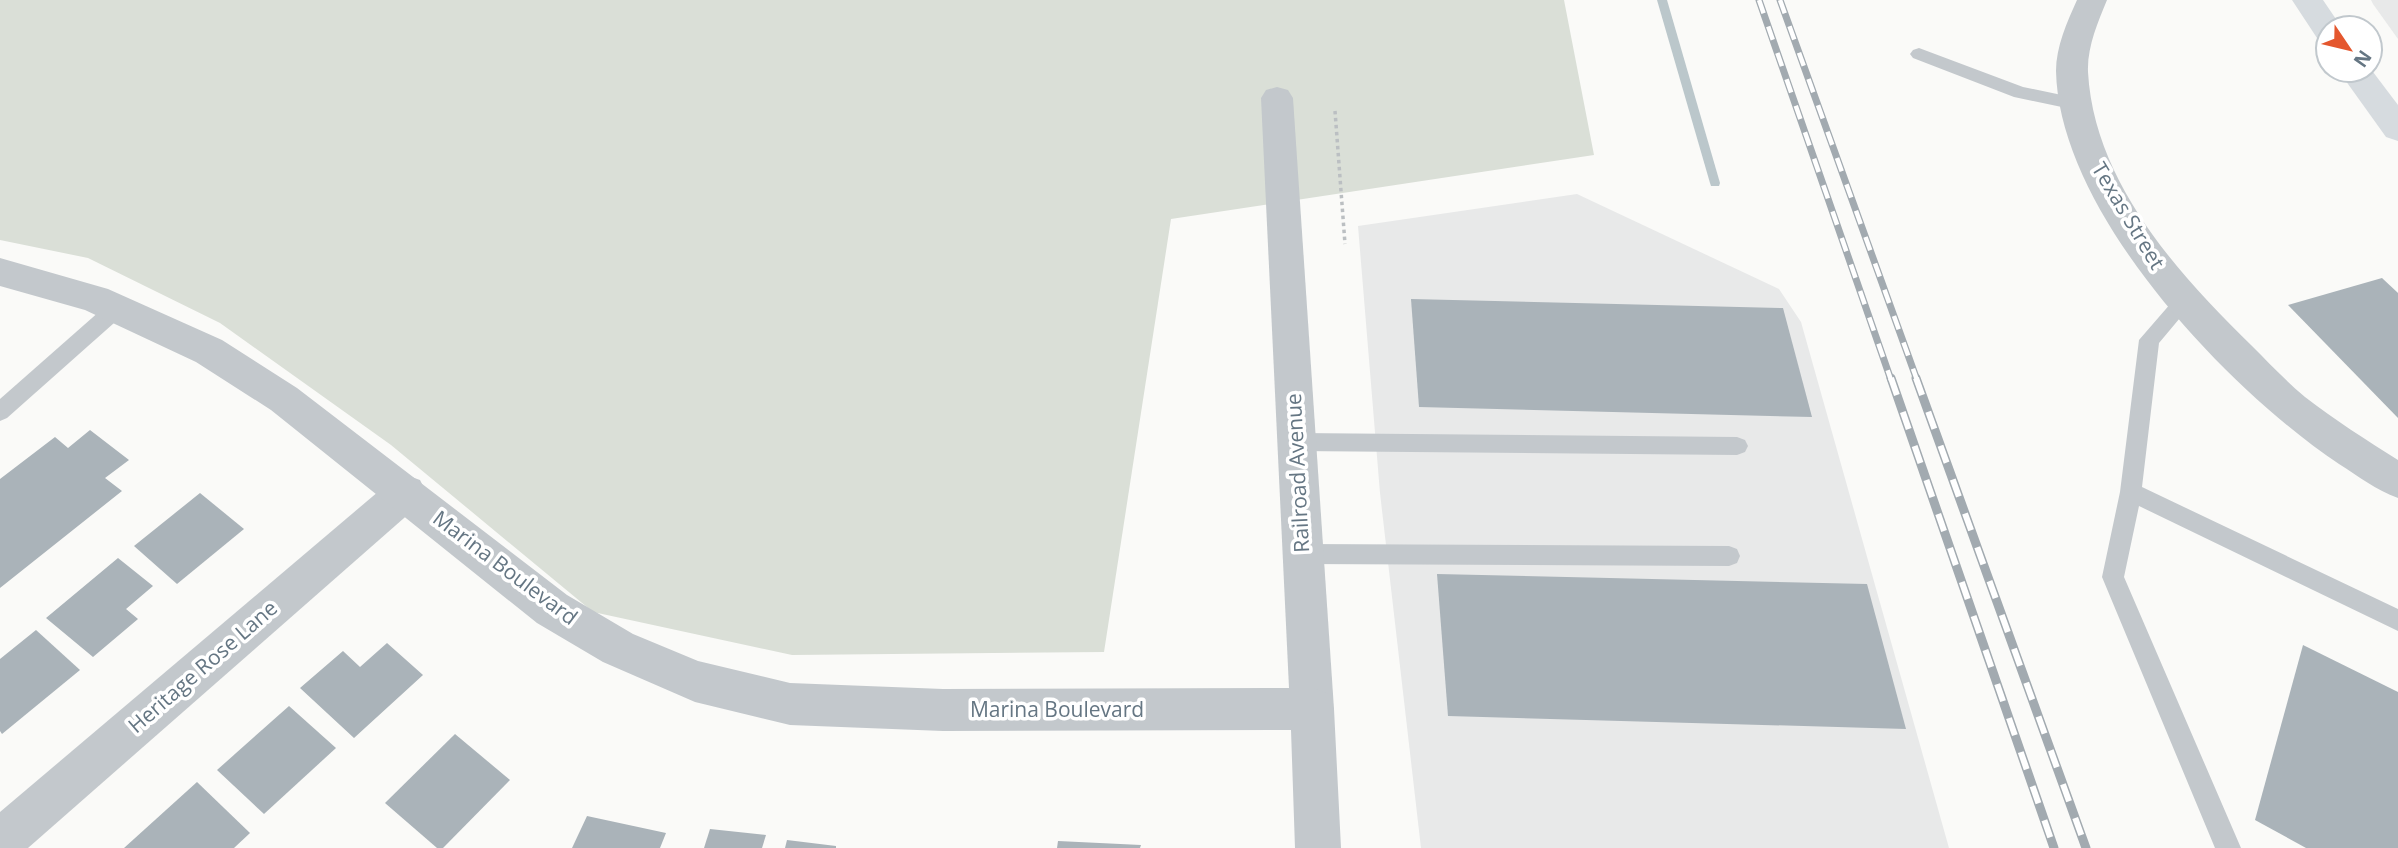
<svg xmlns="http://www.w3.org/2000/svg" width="2398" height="848" viewBox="0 0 2398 848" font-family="'Open Sans',sans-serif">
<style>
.built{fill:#e8e9e9}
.green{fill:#dadfd7}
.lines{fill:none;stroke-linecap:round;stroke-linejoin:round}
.stream{fill:#bbc7cb;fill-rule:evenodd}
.building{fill:#aab3b9}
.path{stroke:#bbbfc2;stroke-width:3.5;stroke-dasharray:3.5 3.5;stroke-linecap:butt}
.service{fill:#c3c8cc;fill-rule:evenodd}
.minor{fill:#c3c8cc;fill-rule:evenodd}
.tertiary{fill:#c3c8cc;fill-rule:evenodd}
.secondary{fill:#d6dbdf;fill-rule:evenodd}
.rail-far1-casing{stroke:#a2aab0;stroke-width:7}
.rail-casing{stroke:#a2aab0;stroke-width:9}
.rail-far1{stroke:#fff;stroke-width:4.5;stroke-dasharray:14;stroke-linecap:butt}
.rail{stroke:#fff;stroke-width:6;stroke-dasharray:18;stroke-linecap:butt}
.labels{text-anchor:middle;stroke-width:7;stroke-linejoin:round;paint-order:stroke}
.street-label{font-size:21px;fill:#657683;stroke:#fff}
</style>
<rect width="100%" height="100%" fill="#fafaf8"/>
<!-- built -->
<g class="built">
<polygon points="2371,0 2398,0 2398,39 2373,4"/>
<polygon points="1577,194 1779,289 1801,322 1949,848 1421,848 1380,493 1358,226"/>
</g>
<!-- green -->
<polygon class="green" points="0,0 1564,0 1594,155 1171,219 1104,652 792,655 593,612 391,445 220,323 88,258 0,240"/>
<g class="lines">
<!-- stream -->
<polygon class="stream" points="1657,0 1667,0 1720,183 1719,186 1711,186 1710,183"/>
</g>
<!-- building -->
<g class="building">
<polygon points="2382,278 2398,293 2398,418 2288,305"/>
<polygon points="1411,299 1783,308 1812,417 1419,407"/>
<polygon points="90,430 129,460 105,478 122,491 0,588 0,479 55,437 68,448"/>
<polygon points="200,493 244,529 177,584 134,546"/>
<polygon points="118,558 153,586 126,609 138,619 93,657 46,618"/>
<polygon points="1437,574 1867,584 1906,729 1448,716"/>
<polygon points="36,630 80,670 2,734 0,731 0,659"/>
<polygon points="387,643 423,675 354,738 300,688 343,651 360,667"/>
<polygon points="2303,645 2398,692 2398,848 2306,848 2255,820"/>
<polygon points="289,706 336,748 264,814 217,770"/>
<polygon points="455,734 510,780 443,848 437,848 385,803"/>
<polygon points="197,782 250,833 234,848 124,848"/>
<polygon points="587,816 666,833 660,848 572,848"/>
<polygon points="710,829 766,835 762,848 704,848"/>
<polygon points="787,840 836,846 836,848 785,848"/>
<polygon points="1058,841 1141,845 1140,848 1057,848"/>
</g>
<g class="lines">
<!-- path -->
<polyline class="path" points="1335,111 1345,244"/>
<!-- service -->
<g class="service">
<polygon points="1919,48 2023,87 2076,98 2082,100 2085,104 2082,108 2076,110 2014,97 1913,58 1910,54 1913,50"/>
<polygon points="2185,292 2192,295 2195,300 2159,343 2142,487 2398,609 2398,631 2139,506 2124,577 2241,848 2215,848 2102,577 2120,492 2139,340 2178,295"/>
<polygon points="116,301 123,303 126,309 123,315 7,418 0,421 0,399 109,303"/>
<polygon points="1297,433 1737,437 1745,440 1748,446 1745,452 1737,455 1297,451 1290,448 1286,442 1290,436"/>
<polygon points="1303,544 1729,546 1737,549 1740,556 1737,563 1729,566 1303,564 1295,561 1292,554 1295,547"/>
</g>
<!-- minor -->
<g class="minor">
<path d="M2077,0H2107C2098,22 2087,47 2088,72C2094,181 2177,273 2251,345C2269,363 2286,381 2305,397C2335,420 2366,440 2398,460V498C2376,490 2358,476 2339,464C2227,389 2059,213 2056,71C2056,47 2067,22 2077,0Z"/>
<polygon points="1277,87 1288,90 1293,98 1334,709 1328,724 1312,730 1296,724 1290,709 1261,98 1266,90"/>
<polygon points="406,475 420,480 426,492 420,504 28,848 0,848 0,812 392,480"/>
</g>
<!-- tertiary -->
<polygon class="tertiary" points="0,258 108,289 222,340 297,388 567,595 633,634 698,661 790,683 943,689 1312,688 1328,694 1334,709 1341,848 1295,848 1291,730 943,731 790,725 695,702 603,662 537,623 271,410 196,362 85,310 0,286"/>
<!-- secondary -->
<g class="secondary">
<polygon points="2292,0 2323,0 2342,28 2328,28 2328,41 2317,38"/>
<polygon points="2370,68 2398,105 2398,141 2386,137 2338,70"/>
</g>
<!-- rail-far1 casing -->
<g class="rail-far1-casing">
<g id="rail-far1">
<polyline points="1759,0 1891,380"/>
<polyline points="1780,0 1917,380"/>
</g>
</g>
<!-- rail casing -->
<g class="rail-casing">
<g id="rail">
<polyline points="1891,378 2054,848"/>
<polyline points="1916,378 2086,848"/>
</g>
</g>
<!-- rail-far1 -->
<use href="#rail-far1" class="rail-far1"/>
<!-- rail -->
<use href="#rail" class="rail"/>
</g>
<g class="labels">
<!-- street labels -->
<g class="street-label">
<text transform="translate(2128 216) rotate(59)" y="7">Texas Street</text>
<text transform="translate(1298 473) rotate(-93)" y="7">Railroad Avenue</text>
<text transform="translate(505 568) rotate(37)" y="7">Marina Boulevard</text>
<text transform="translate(203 667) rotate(-41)" y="7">Heritage Rose Lane</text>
<text x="1057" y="717">Marina Boulevard</text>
</g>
</g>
<!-- north arrow -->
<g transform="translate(2349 49) rotate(125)"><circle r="33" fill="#ffffff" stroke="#c1c8cd" stroke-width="2"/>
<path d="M0-5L12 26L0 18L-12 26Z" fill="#e4572e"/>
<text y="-10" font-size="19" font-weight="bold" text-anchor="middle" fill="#657683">N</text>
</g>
</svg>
